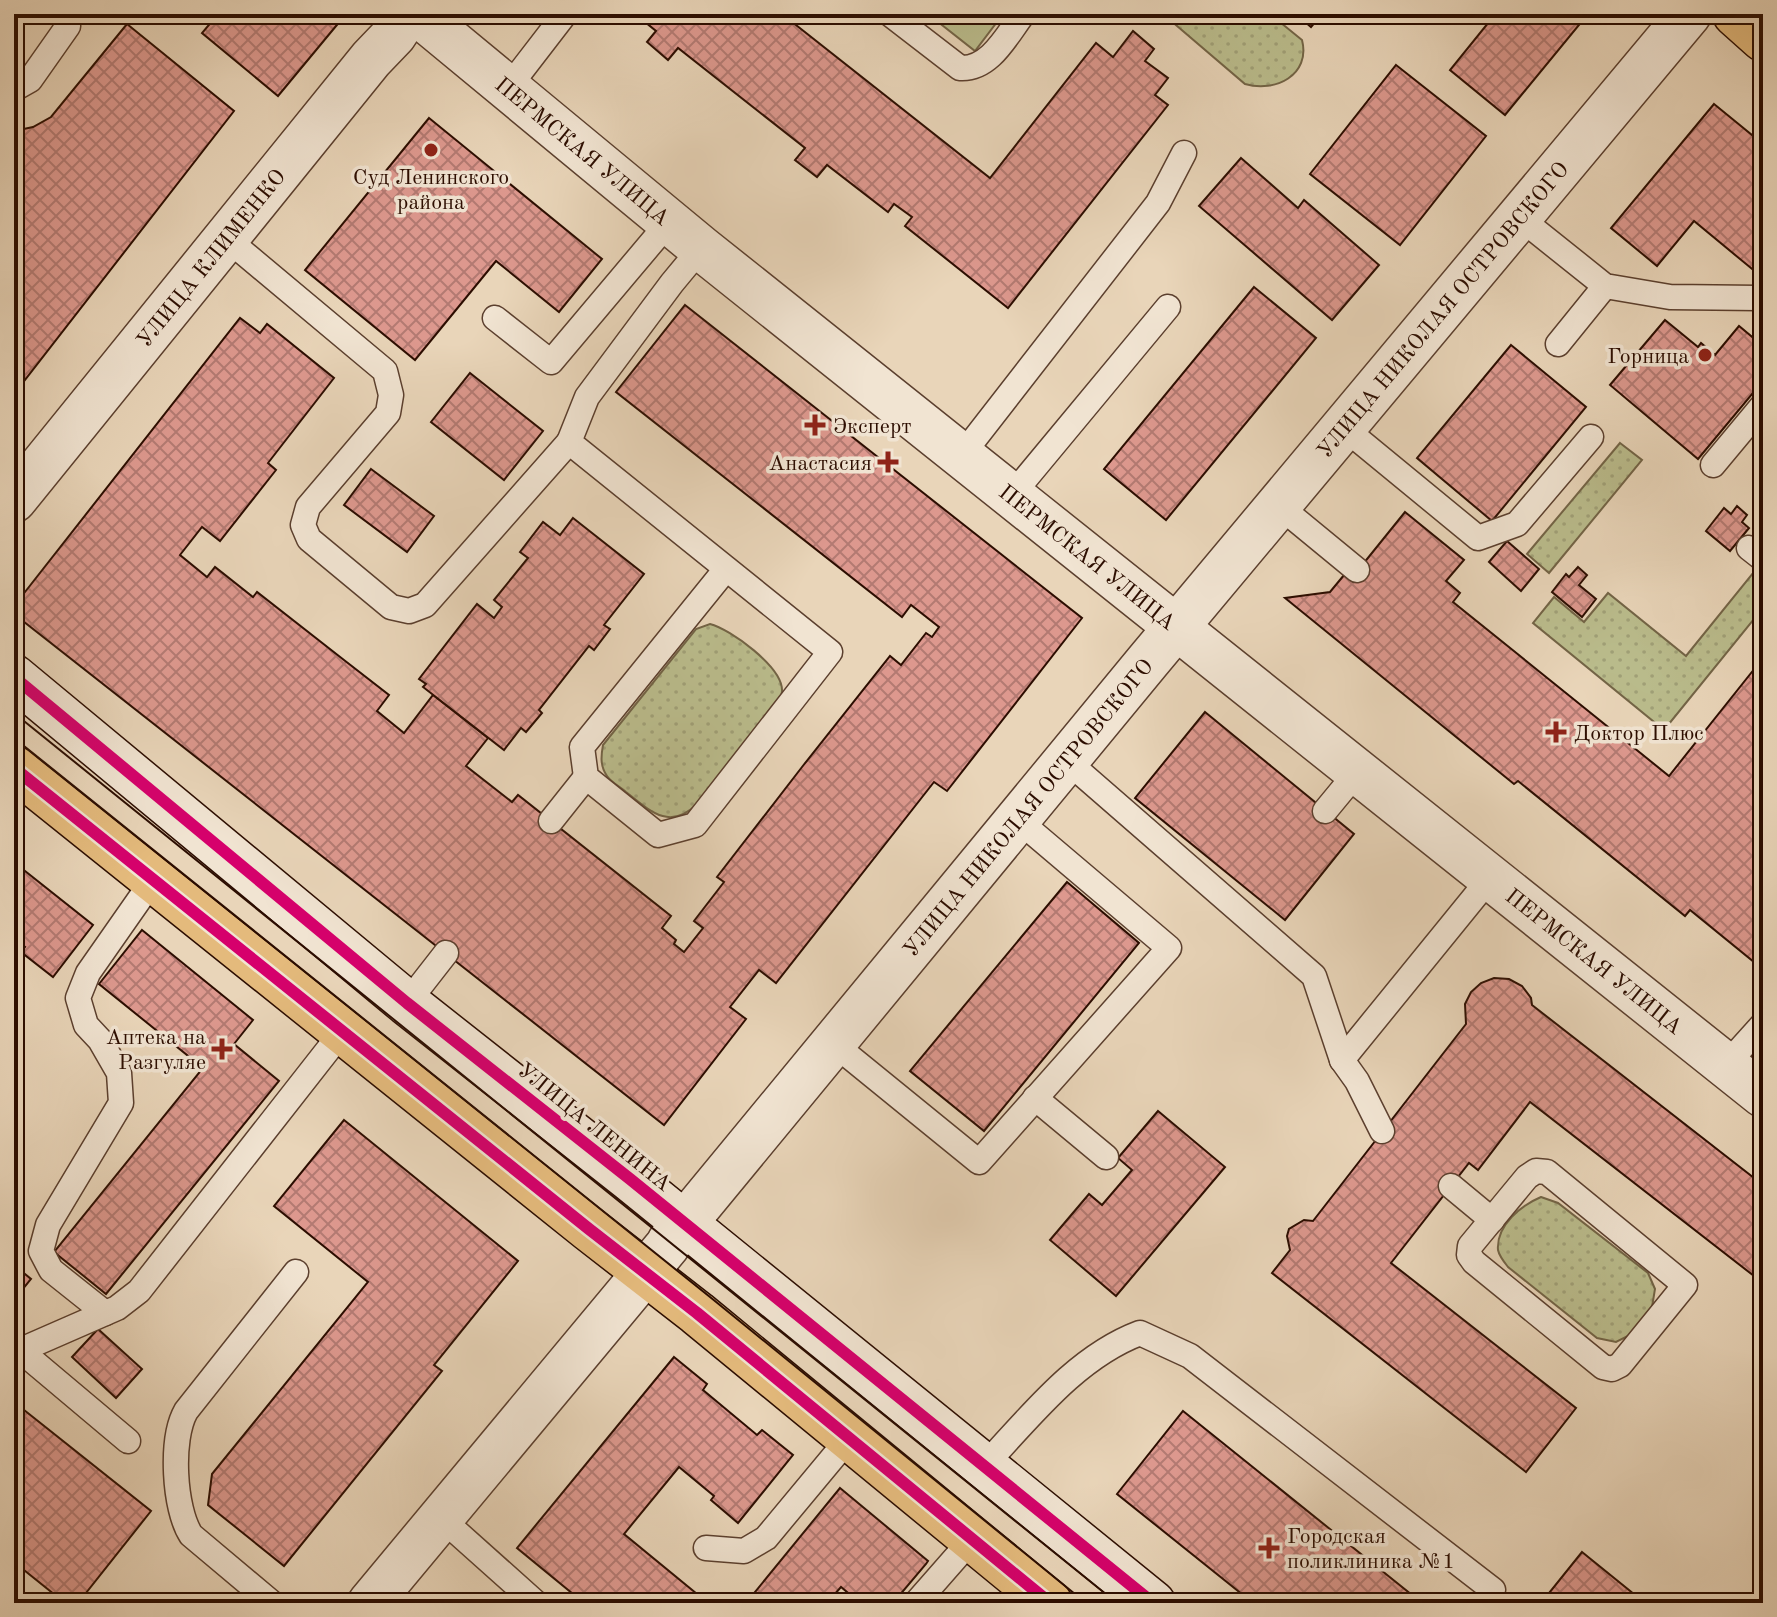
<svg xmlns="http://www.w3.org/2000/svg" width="1777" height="1617" viewBox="0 0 1777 1617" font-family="'Old Standard TT',serif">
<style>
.grass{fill:url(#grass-dots);stroke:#736446;stroke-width:2}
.garden{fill:#babc8c;stroke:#736446;stroke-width:2}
.building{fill:url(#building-cross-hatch);stroke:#2c0d00;stroke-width:2}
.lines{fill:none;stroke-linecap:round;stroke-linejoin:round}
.service-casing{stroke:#5b3f2e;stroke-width:27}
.minor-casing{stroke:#5b3f2e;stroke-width:47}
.tertiary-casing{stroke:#5b3f2e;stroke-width:47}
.secondary-casing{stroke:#2c0d00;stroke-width:47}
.primary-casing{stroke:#2c0d00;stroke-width:47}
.service{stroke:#f1e4d2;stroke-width:24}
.minor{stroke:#f1e4d2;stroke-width:44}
.tertiary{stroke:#f1e4d2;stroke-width:44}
.secondary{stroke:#f1e4d2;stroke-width:44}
.primary{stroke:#e4ba7c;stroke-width:44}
.tram{stroke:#2c0d00;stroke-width:2}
.cycleway-casing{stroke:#f1e4d2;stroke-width:17}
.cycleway{stroke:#d6006c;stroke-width:12}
.poi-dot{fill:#8f2418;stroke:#f1e4d2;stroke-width:3}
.labels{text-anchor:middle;stroke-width:7;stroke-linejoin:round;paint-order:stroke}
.street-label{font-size:22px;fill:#2c0d00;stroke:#f1e4d2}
.poi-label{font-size:22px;fill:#2c0d00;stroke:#f1e4d2;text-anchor:end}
</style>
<defs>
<pattern id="grass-dots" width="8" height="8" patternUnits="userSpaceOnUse" patternTransform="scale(2)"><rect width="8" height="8" fill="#babc8c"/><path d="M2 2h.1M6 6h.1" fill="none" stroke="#a0a077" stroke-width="1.8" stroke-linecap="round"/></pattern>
<pattern id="building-cross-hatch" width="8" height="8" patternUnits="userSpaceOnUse" patternTransform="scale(2)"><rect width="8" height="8" fill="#dd988e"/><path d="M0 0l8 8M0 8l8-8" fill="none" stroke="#b37a72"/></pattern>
</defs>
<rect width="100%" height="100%" fill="#e9d5b9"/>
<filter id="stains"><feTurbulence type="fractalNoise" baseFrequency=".0025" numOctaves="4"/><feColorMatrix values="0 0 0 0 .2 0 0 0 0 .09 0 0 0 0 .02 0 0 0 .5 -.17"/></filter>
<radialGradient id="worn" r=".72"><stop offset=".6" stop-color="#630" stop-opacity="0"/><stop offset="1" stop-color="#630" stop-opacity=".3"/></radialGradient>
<!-- grass -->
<g class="grass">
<path d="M1163,14H1270L1302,40C1311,75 1275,93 1245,84Z"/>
<polygon points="1620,443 1642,460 1549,573 1527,554"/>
<polygon points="1753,573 1763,580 1763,608 1664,730 1533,623 1554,597 1584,622 1608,593 1686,656"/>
<path d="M710,624C730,629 783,667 782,691C782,695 780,699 778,703L696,805C669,831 649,810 626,792C620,787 611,782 607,776C600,766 601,756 603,745L696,629Z"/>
<path d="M1541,1197L1558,1203L1648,1273L1655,1289L1652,1307L1630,1335L1616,1342L1597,1338L1508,1267C1504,1262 1499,1255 1498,1250C1496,1225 1522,1205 1541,1197Z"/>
</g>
<!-- garden -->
<polygon class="garden" points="928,14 1003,14 975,51"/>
<!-- building -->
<g class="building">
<polygon points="218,14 334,14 341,20 278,96 202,33"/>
<polygon points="635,14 782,14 990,178 1096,43 1113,57 1133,31 1154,49 1145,61 1168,78 1155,95 1168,105 1008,308 905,226 912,217 894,204 888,212 827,165 817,177 795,160 805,148 678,48 668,60 647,42 656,31"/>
<polygon points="1296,14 1322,14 1311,27"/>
<polygon points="1490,14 1588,14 1505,115 1450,70 1493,17"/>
<polygon points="127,24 234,111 14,394 14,131 33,127 51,117"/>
<polygon points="1396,65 1486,136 1400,245 1310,174"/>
<polygon points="1714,104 1763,144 1763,278 1694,221 1657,266 1611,228"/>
<polygon points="429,118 602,259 559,312 496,261 415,360 305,270"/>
<polygon points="1241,158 1298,208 1304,200 1379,265 1332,320 1199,206"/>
<polygon points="1254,287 1316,338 1166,520 1104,469"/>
<polygon points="685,305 1082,618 947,791 934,782 776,983 759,970 730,1007 746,1019 664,1125 14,614 14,606 240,318 260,333 267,324 334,378 268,463 276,470 220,541 202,527 180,555 207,577 215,567 253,597 257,592 344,660 389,695 377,711 404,733 433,695 488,738 466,766 512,802 518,795 671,916 662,928 676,940 674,944 684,952 703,928 694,921 724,882 717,877 802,767 890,656 901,665 926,633 932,637 939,627 911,605 902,617 616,392"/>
<polygon points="1665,320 1698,347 1701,343 1715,355 1739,326 1763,346 1763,381 1698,459 1610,385"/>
<polygon points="1511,345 1586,407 1492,521 1417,458"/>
<polygon points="470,373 543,431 504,480 431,422"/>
<polygon points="371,469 434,516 407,552 344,505"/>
<polygon points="1737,506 1747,515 1742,522 1749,528 1730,551 1706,531 1724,508 1731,514"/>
<polygon points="1405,512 1464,560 1446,581 1460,593 1453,602 1669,776 1763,658 1763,951 1754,962 1690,910 1685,916 1518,781 1514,784 1285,598 1330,592 1349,569 1355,574"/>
<polygon points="573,518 644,574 604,625 610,629 594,650 589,646 539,710 542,713 526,732 521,728 504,750 423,687 426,684 419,679 477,604 494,618 502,607 494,600 528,558 520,552 543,522 560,535"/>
<polygon points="1507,541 1539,569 1521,591 1489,562"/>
<polygon points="1578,567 1587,575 1579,585 1596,599 1582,617 1552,592 1566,574 1569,577"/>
<polygon points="1205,712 1354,834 1285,920 1135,798"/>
<polygon points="20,867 93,925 53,977 21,952 25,947 14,938 14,868 17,871"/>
<polygon points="1067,882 1139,943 984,1131 910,1071"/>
<polygon points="142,930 253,1020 234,1044 279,1081 106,1294 54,1252 203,1068 99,984"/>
<polygon points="1494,978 1509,979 1522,986 1531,998 1532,1005 1763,1185 1763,1283 1530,1102 1478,1170 1469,1163 1391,1263 1576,1408 1526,1472 1272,1273 1290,1250 1287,1236 1289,1229 1304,1220 1313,1221 1466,1024 1465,1004 1471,992 1481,983"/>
<polygon points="1158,1111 1225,1167 1116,1296 1050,1240 1089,1194 1102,1205 1132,1170 1118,1158"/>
<polygon points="344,1120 518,1261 434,1365 442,1371 284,1566 208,1505 212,1474 368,1282 274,1206"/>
<polygon points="14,1265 31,1279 14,1300"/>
<polygon points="98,1329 142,1369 116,1398 72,1357"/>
<polygon points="674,1357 707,1384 703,1390 757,1435 762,1430 793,1455 738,1523 711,1500 714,1496 679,1467 624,1534 708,1603 584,1603 517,1548"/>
<polygon points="14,1402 151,1511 78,1603 65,1603 14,1562"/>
<polygon points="1183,1411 1422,1603 1253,1603 1117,1494"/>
<polygon points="840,1488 928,1561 926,1564 893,1603 860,1603 841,1587 827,1603 746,1603"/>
<polygon points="1582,1552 1645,1603 1541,1603"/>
</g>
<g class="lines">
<!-- service casing -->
<g class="service-casing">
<g id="service">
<path d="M890,14L960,68C990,70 1007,35 1023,14"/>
<polyline points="508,88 565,14"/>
<polyline points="14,89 30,80 68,26"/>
<polyline points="1520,218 1605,286 1670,297 1759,298 1763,302"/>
<polyline points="226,238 385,371 391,395 388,413 308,507 303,525 309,539 391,607 409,611 425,605 569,442"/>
<polyline points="701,248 672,283 587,397 569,442 830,652 695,825 658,835 586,777 582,747 726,569"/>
<polyline points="495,318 551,362 669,222"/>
<polyline points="1558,344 1605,286"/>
<polyline points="1343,427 1478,538 1517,524 1591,437"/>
<polyline points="962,455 1158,203 1184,153"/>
<polyline points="1713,465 1763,405"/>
<polyline points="1012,495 1168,307"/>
<polyline points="1278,505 1357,570"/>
<polyline points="1749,548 1763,559"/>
<polyline points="1067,761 1314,976 1342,1060 1357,1081 1382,1131"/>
<polyline points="1325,811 1358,771"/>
<polyline points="551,821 586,777"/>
<polyline points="407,1003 446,953"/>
<polyline points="834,1044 979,1162 1169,948 1018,820"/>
<polyline points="1342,1060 1490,878"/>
<polyline points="1726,1065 1763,1024"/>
<polyline points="1035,1098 1106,1157"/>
<polygon points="1536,1171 1547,1172 1685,1285 1620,1365 1612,1369 1603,1367 1474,1262 1469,1255 1470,1246 1527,1177"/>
<polyline points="1451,1186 1492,1220"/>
<polyline points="105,1313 51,1270 41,1251 48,1225 121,1103 119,1073 100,1040 86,1025 78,998 88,973 153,880"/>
<polyline points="21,1351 128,1441"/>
<polyline points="14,1353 117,1308 139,1291 342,1032"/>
<path d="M984,1466C1030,1417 1076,1357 1140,1333L1190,1356L1493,1590"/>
<polyline points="441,1518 536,1603"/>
<polyline points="706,1548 744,1551 766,1538 850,1437"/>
<path d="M272,1603L191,1535C174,1509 170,1439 186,1411L296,1272"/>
<polyline points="916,1603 973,1538"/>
</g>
</g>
<!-- minor casing -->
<g class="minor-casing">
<g id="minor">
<path id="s1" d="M418,14L701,248L1763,1095"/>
<path id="s2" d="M14,500L371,59L394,35L408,14"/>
<polyline points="370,1603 668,1245"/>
</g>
</g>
<!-- tertiary casing -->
<g class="tertiary-casing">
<g id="tertiary">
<path id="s3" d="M670,1241L1148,661L1689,14"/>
</g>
</g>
<!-- secondary casing -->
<g class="secondary-casing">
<polyline id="secondary" points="14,677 407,1003 630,1179 1153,1603"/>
</g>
<!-- primary casing -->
<g class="primary-casing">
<g id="primary">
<polyline points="1735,14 1763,39"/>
<polyline points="14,768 589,1229 697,1313 1050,1603"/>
</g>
</g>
<!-- service -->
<use href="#service" class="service"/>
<!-- minor -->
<use href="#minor" class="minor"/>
<!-- tertiary -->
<use href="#tertiary" class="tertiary"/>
<!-- secondary -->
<use href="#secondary" class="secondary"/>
<!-- primary -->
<use href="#primary" class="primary"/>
<!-- tram -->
<g class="tram">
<polyline points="14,713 1117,1603"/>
<polyline points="14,738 710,1297 1086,1603"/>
</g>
<!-- cycleway casing -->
<g class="cycleway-casing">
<g id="cycleway">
<polyline points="14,677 407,1003 630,1179 1153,1603"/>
<polyline points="14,768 589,1229 697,1313 1050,1603"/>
</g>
</g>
<!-- cycleway -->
<use href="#cycleway" class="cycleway"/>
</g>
<!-- markers -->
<g class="poi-dot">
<circle cx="431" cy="150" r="8"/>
<circle cx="1705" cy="355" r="8"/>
<path d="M811 413h8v8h8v8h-8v8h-8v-8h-8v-8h8z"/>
<path d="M884 450h8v8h8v8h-8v8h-8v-8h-8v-8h8z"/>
<path d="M1552 720h8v8h8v8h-8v8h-8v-8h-8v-8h8z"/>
<path d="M218 1037h8v8h8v8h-8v8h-8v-8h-8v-8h8z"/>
<path d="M1265 1536h8v8h8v8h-8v8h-8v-8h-8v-8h8z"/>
</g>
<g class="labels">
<!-- street labels -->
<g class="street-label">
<text dy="8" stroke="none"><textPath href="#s1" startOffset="214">ПЕРМСКАЯ УЛИЦА</textPath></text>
<text dy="8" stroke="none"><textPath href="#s2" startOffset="312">УЛИЦА КЛИМЕНКО</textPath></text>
<text dy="8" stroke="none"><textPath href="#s3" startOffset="1210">УЛИЦА НИКОЛАЯ ОСТРОВСКОГО</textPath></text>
<text dy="8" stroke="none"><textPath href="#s1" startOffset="862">ПЕРМСКАЯ УЛИЦА</textPath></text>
<text dy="8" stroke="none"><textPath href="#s3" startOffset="562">УЛИЦА НИКОЛАЯ ОСТРОВСКОГО</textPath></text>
<text dy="8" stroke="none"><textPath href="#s1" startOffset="1510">ПЕРМСКАЯ УЛИЦА</textPath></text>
<text transform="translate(595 1126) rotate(39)" y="8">УЛИЦА ЛЕНИНА</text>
</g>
<!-- poi labels -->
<g class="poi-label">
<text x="431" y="184" text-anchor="middle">Суд Ленинского<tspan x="431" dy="25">района</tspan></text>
<text x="1689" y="363">Горница</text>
<text x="833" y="433" text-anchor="start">Эксперт</text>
<text x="872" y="470">Анастасия</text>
<text x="1574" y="740" text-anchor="start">Доктор Плюс</text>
<text x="206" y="1044">Аптека на<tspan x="206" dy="25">Разгуляе</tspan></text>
<text x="1287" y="1543" text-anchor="start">Городская<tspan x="1287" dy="25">поликлиника №1</tspan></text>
</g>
</g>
<!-- margin -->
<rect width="1777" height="1617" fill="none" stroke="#e9d5b9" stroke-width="48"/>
<rect x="16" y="16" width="1745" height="1585" fill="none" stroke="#2c0d00" stroke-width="4"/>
<rect x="24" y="24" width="1729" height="1569" fill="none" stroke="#2c0d00" stroke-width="2"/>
<rect width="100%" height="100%" filter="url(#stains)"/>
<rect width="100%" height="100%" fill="url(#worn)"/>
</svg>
